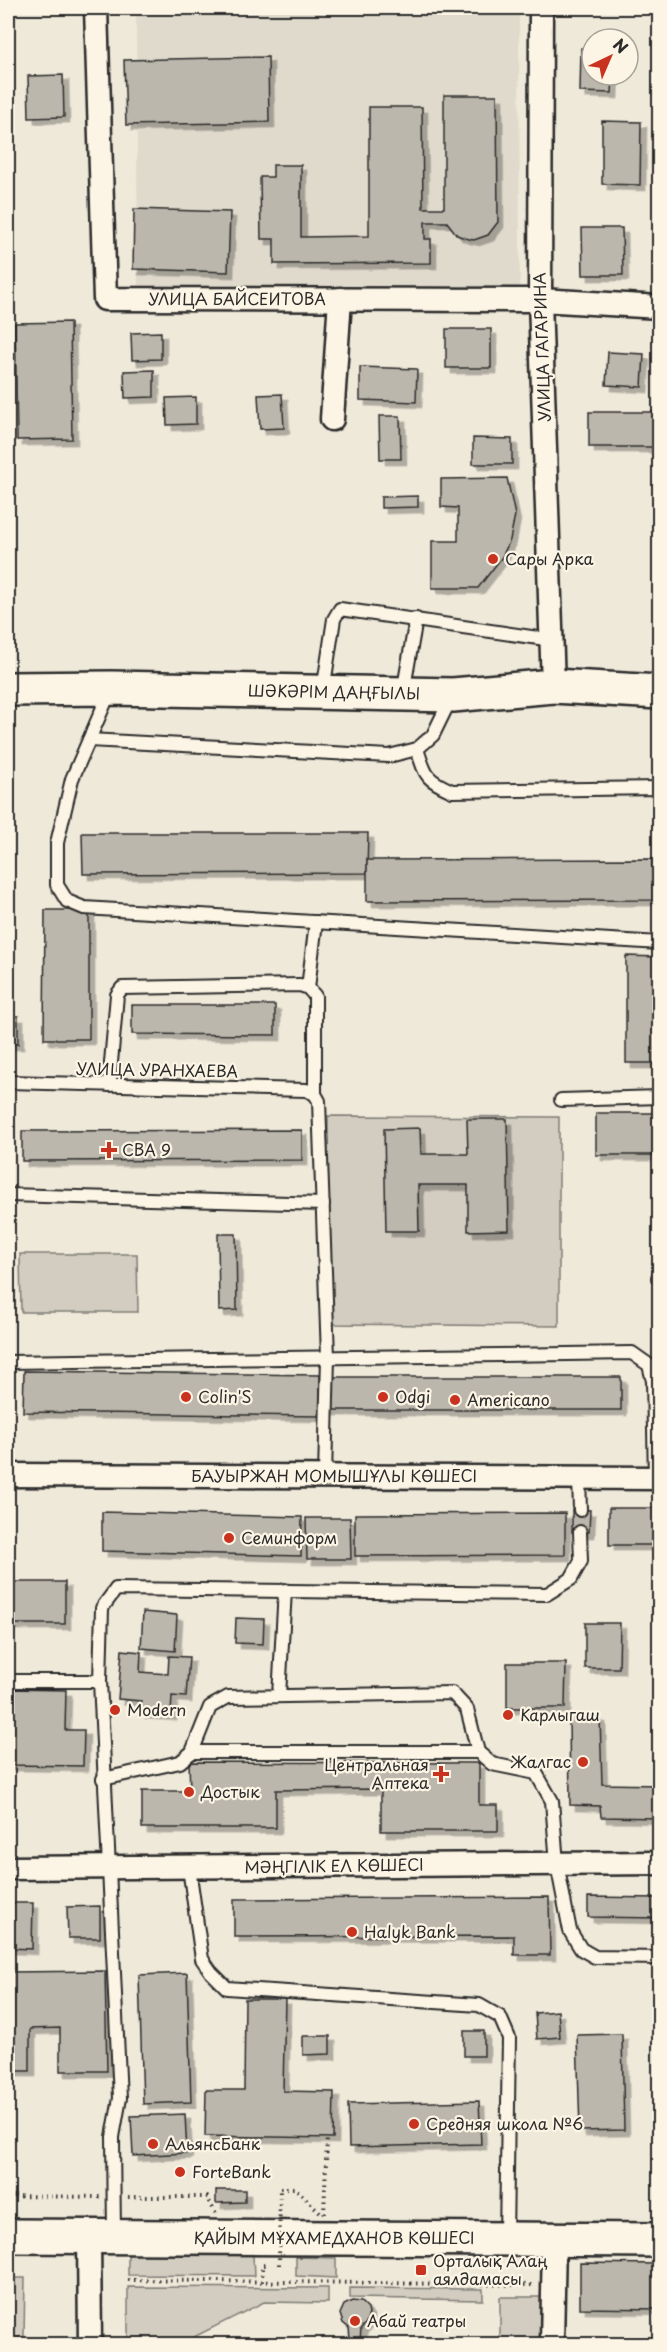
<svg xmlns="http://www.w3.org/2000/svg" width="667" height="2352" viewBox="0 0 667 2352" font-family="'Playpen Sans',sans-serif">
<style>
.built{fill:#e0dacc}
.green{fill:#d2cdc0;stroke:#7e7c76;stroke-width:1.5}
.building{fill:#bcb7ac;stroke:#2b2b2b;stroke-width:1.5;filter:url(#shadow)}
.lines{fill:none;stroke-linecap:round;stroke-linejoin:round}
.lane-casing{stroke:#2b2b2b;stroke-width:16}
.street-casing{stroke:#2b2b2b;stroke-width:27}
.secondary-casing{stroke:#2b2b2b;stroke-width:38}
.primary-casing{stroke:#2b2b2b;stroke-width:38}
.path{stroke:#2b2b2b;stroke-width:4;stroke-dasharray:1.5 4.5;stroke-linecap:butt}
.lane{stroke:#fcf5e5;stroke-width:12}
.street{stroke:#fcf5e5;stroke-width:22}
.secondary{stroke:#fcf5e5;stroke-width:33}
.primary{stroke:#fcf5e5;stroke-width:33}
.path-bridge{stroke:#2b2b2b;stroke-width:4;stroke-dasharray:1.5 4.5;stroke-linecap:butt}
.poi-dot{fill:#c8321e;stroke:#fcf5e5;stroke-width:2}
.labels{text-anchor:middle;stroke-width:4.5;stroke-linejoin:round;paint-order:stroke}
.street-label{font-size:16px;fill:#2b2b2b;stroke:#fcf5e5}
.poi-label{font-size:16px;fill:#2b2b2b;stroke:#fcf5e5;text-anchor:start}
</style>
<defs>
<filter id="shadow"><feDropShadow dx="5.5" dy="5.5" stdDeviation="0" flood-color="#0004"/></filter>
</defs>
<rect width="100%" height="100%" fill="#efe9da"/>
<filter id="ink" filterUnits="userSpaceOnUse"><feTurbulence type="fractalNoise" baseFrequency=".0167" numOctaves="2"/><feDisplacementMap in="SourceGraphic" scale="12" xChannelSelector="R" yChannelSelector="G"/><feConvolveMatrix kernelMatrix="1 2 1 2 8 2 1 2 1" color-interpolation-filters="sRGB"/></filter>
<g filter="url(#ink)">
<!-- built -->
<polygon class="built" points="136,8 519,8 520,294 138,290"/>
<!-- green -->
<g class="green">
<polygon points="328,1116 559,1117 559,1326 327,1324"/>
<polygon points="20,1254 137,1254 138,1312 21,1312"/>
<polygon points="128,2254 253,2255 254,2276 128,2275"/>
<polygon points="296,2257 336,2258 336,2278 296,2276"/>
<polygon points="8,2278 25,2278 24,2337 8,2337"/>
<polygon points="128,2287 328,2288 328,2303 264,2302 180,2344 128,2344"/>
<polygon points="350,2288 483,2289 483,2300 350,2298"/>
<rect x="500" y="2297" width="43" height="47"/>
</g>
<!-- building -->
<g class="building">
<polygon points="581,48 592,49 592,75 613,75 612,93 580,92"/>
<polygon points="268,57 269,122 126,125 124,60"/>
<polygon points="63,75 64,117 29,118 28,76"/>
<polygon points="444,95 497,95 498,222 488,235 474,240 465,238 457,235 447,222 425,222 425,239 431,239 431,263 274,264 274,239 261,239 260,177 273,177 273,165 301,165 301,237 369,236 369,107 422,107 423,208 444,208"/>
<polygon points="602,121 641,122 640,185 602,184"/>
<polygon points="134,209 230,212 228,272 133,269"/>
<polygon points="582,228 622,228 623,275 583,275"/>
<polygon points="70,322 72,439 17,440 15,323"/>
<rect x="446" y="329" width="45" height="39"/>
<polygon points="161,332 161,359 132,360 131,333"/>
<polygon points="608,352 644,354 642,387 606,385"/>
<polygon points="360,367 417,369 416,402 360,400"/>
<polygon points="154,370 154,397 125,398 124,371"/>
<polygon points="282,394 284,428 260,429 258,395"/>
<polygon points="196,397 196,424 167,425 166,398"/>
<polygon points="589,412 660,412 659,447 589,447"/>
<polygon points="379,416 400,416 401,459 380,459"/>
<polygon points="473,438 512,439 512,464 473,464"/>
<polygon points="507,478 515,515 510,540 502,557 478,588 432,588 432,541 458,541 458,508 441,507 441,479"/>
<polygon points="418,496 418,507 381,508 381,497"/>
<polygon points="82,833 368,833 367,873 83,874"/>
<polygon points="652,859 653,900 367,901 367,860"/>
<polygon points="45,910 89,910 89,1039 44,1039"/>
<polygon points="626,956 660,957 660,1063 626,1063"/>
<polygon points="132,1005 275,1005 275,1035 132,1034"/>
<rect x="8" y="1016" width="10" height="28"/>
<rect x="596" y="1113" width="64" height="42"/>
<polygon points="467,1119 507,1119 509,1230 468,1231 468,1185 418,1185 419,1231 386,1231 384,1129 420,1128 421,1154 468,1154"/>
<polygon points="302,1130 302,1160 22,1161 22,1131"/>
<polygon points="218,1234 236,1234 237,1310 219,1311"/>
<polygon points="24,1371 320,1375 320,1416 23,1412"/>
<rect x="328" y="1377" width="293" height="33"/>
<rect x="609" y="1508" width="51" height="37"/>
<polygon points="572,1509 590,1510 589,1532 572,1532"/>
<polygon points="102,1512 302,1517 301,1556 102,1551"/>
<polygon points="565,1513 565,1555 355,1556 355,1514"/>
<polygon points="306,1518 350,1518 351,1559 307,1559"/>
<rect x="8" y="1582" width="57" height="42"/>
<polygon points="143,1612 177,1615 175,1651 141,1648"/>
<polygon points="236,1618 264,1619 263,1644 235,1643"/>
<polygon points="585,1623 620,1623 619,1668 585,1668"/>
<polygon points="122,1650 141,1652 140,1672 168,1674 169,1656 189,1657 186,1697 172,1696 171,1715 140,1713 141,1701 118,1699"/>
<polygon points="507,1663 566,1663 565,1708 507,1708"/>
<polygon points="8,1689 66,1690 65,1730 84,1730 83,1766 8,1765"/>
<polygon points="569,1716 600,1717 602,1784 660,1785 660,1818 601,1817 600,1806 570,1805"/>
<polygon points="189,1762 479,1763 479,1805 498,1805 498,1831 381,1831 381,1789 276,1790 276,1828 142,1828 142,1791 190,1791"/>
<polygon points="549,1897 550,1955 514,1955 514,1936 234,1937 234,1899"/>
<polygon points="588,1897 660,1898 660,1918 588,1917"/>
<polygon points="8,1903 33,1903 32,1949 8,1948"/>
<polygon points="100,1906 100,1938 68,1938 67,1907"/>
<polygon points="105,1971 107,2071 60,2071 60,2028 30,2029 30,2071 8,2071 8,1972"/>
<polygon points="187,1973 191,2102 143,2104 139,1975"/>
<polygon points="245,1999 285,1999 283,2091 334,2092 333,2138 205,2136 206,2090 244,2090"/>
<polygon points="558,2011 560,2037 537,2039 535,2013"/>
<rect x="464" y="2031" width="20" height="25"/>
<polygon points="622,2034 624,2130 580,2131 577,2035"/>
<polygon points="303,2036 330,2036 330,2054 303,2055"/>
<polygon points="479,2101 481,2144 349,2147 348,2104"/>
<polygon points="185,2114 187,2153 133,2156 131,2116"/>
<polygon points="216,2190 245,2190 245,2202 216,2203"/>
<polygon points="580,2263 660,2264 660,2309 580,2308"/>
<polygon points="352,2301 361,2302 368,2309 369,2314 366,2323 361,2328 360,2342 369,2343 376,2339 381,2344 344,2344 350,2339 349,2328 343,2323 340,2314 344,2305"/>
<polygon points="655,2323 660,2323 660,2344 654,2344"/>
<polygon points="263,2339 272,2340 277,2344 254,2344"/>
</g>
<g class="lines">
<!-- lane casing -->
<g class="lane-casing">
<g id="lane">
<polyline points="111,689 72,779 57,843 57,885 67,901 84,908 660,943"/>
<polyline points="323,691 334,619 340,609 552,640"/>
<polyline points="403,693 416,619"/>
<polyline points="89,740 389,756 417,749 433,735 451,698"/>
<path d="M417,749C426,776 425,779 452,791L660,788"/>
<polyline points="308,988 316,922"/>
<polyline points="8,1082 306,1090 315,1094 319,1101 328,1357 325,1476"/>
<polyline points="109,1085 117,995 122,988 300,985 308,988 315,996 315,1094"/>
<polyline points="561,1100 660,1097"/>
<polyline points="8,1195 323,1204"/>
<polyline points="658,1278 660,1278"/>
<polyline points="8,1362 632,1353 649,1365 653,1381 655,1478"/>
<polyline points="579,1477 580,1510"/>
<polyline points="8,1681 100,1681"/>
<polyline points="279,1696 285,1590"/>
<polyline points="192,1752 478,1752"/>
<polyline points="103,1779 180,1762 192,1752 210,1707 228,1697 452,1693 467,1709 478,1752 492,1764 536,1773 552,1801 557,1864 570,1931 581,1949 595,1957 660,1958"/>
<polyline points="189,1868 202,1959 211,1972 227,1988 479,2005 500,2017 509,2038 506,2237"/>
<polyline points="114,2235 113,2137 120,2098 100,1681 102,1608 116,1589 547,1594 571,1579 581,1561 580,1532"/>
</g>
</g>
<!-- street casing -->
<g class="street-casing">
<g id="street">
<polyline points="96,8 105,299 540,300 660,307"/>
<polyline points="541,8 540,300 553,686"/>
<polyline points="332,419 340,299"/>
<polyline points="8,1475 660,1478"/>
<polyline points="8,1868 660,1863"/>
<polyline points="89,2236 90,2344"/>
<polyline points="552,2344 554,2240"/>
</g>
</g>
<!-- secondary casing -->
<g class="secondary-casing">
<polyline id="secondary" points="8,2236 660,2240"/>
</g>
<!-- primary casing -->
<g class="primary-casing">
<polyline id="primary" points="8,689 111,688 453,695 553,686 660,692"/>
</g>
<!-- path -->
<g class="path">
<polyline points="280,2188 295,2188 321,2213"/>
<polyline points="8,2196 100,2197"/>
<polyline points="128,2197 207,2197 216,2214"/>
<polyline points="324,2214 327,2138"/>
<polyline points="128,2280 535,2285"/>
<polyline points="262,2282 262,2265 266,2265"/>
</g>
<!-- lane -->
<use href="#lane" class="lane"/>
<!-- street -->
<use href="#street" class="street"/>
<!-- secondary -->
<use href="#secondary" class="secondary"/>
<!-- primary -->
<use href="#primary" class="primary"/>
<!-- path-bridge -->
<polyline class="path-bridge" points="279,2265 280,2188"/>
</g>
</g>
<!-- markers -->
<g class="poi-dot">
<circle cx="493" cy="559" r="6"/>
<path d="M106 1141h6v6h6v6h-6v6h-6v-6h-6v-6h6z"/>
<circle cx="186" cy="1397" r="6"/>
<circle cx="383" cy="1397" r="6"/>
<circle cx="455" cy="1400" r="6"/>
<circle cx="229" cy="1538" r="6"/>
<circle cx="115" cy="1710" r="6"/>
<circle cx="508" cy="1715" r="6"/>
<circle cx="583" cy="1762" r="6"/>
<path d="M438 1765h6v6h6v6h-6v6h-6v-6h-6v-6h6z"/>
<circle cx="189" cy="1792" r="6"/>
<circle cx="352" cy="1932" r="6"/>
<circle cx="414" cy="2124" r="6"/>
<circle cx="153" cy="2144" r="6"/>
<circle cx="180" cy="2172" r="6"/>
<rect x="415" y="2264" width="12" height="12" rx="3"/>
<circle cx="355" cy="2321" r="6"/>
</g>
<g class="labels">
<!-- street labels -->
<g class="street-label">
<text x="237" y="305">УЛИЦА БАЙСЕИТОВА</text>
<text transform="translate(542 347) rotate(-92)" y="6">УЛИЦА ГАГАРИНА</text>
<text transform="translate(334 692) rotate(1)" y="6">ШӘКӘРІМ ДАҢҒЫЛЫ</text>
<text transform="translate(157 1070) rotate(1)" y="6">УЛИЦА УРАНХАЕВА</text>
<text x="334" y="1482">БАУЫРЖАН МОМЫШҰЛЫ КӨШЕСІ</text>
<text transform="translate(334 1866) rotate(-1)" y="6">МӘҢГІЛІК ЕЛ КӨШЕСІ</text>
<text x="334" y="2244">ҚАЙЫМ МҰХАМЕДХАНОВ КӨШЕСІ</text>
</g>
<!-- poi labels -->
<g class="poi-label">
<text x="505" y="565">Сары Арка</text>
<text x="122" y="1156">СВА 9</text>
<text x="198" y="1403">Colin'S</text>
<text x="395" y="1403">Odgi</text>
<text x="467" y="1406">Americano</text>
<text x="241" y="1544">Семинформ</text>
<text x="127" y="1716">Modern</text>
<text x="520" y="1721">Карлыгаш</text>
<text x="571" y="1768" text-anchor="end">Жалгас</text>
<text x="429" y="1771" text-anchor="end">Центральная<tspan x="429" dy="18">Аптека</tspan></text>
<text x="201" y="1798">Достык</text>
<text x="364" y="1938">Halyk Bank</text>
<text x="426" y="2130">Средняя школа №6</text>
<text x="165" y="2150">АльянсБанк</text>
<text x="192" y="2178">ForteBank</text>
<text x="433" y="2267">Орталық Алаң<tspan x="433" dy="18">аялдамасы</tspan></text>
<text x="367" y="2327">Абай театры</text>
</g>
</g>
<!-- margin -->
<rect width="667" height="2352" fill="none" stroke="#fcf5e5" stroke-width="30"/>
<rect x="15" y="15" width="637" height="2322" fill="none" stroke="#2b2b2b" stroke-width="2" filter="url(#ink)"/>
<!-- north arrow -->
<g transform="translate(610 57) rotate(44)"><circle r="28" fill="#fcf5e5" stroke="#a8a49b" stroke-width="1.5"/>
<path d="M0-4.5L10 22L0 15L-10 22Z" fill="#c8321e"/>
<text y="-9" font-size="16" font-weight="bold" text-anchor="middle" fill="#2b2b2b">N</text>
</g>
</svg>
